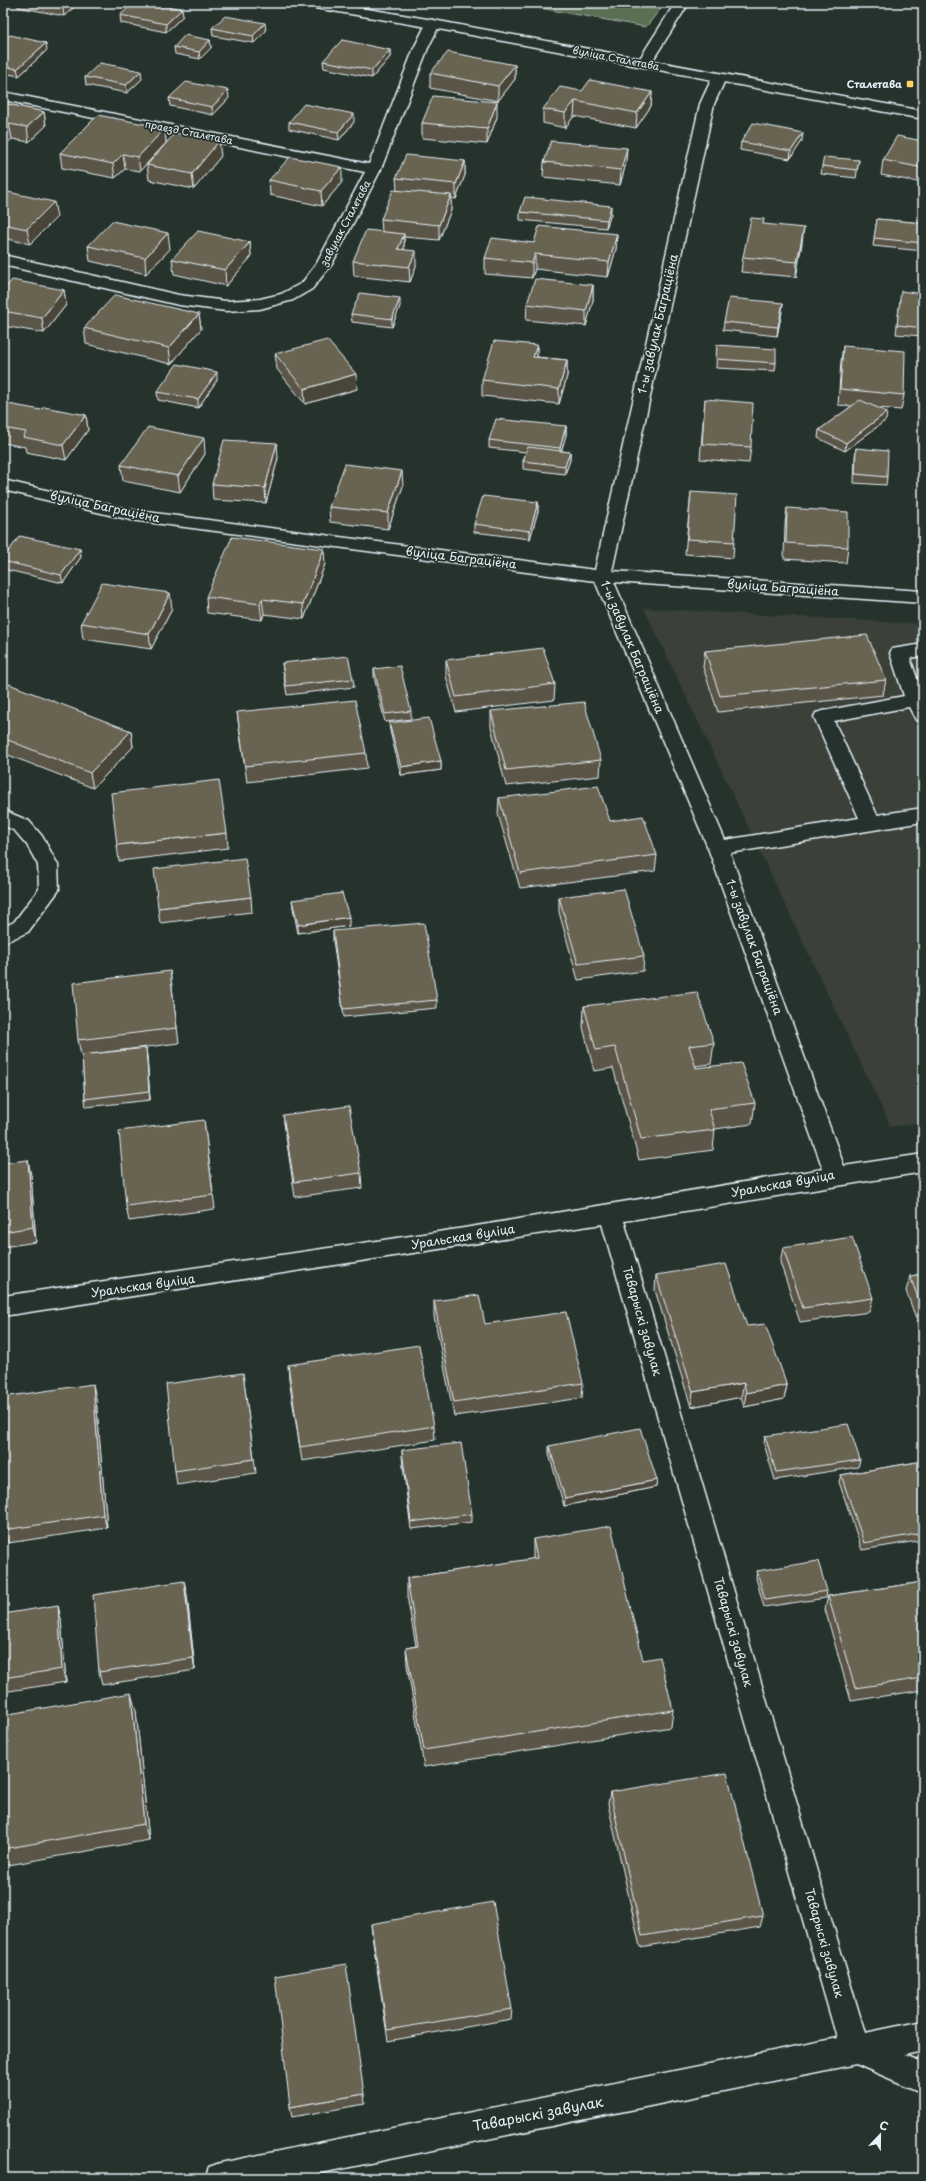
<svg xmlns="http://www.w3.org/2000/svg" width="926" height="2181" viewBox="0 0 926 2181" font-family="'Playpen Sans',sans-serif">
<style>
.built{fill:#3a4138}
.green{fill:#5a7054;stroke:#a1b0a6}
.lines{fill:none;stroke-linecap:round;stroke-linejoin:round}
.minor-casing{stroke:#e8f1f8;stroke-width:3}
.major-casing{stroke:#e8f1f8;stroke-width:3}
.minor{fill:#26332d;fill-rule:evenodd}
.major{fill:#26332d;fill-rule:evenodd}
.wall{fill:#5a5546;stroke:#e8f1f8}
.shaded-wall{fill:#4a4539;stroke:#e8f1f8}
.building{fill:#696351;stroke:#e8f1f8}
.poi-dot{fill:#ffd166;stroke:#26332d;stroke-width:1.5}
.labels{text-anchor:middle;stroke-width:3.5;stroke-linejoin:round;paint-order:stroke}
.far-street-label{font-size:10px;fill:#e8f1f8;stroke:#26332d}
.far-poi-label{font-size:10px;font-weight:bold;fill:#e8f1f8;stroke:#26332d;text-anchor:end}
.street-label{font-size:12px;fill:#e8f1f8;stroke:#26332d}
.near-street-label{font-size:14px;fill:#e8f1f8;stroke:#26332d}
</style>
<rect width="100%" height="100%" fill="#26332d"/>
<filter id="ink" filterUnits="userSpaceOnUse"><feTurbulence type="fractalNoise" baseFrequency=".025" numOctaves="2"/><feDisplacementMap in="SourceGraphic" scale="8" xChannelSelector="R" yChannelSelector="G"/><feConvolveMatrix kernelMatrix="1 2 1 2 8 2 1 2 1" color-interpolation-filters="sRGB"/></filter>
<g filter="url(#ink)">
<!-- built -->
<polygon class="built" points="644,608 923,624 923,1122 891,1127"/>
<!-- green -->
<polygon class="green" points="512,3 665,3 646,27"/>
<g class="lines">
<!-- minor casing -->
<g class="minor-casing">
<g id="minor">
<polygon points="675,3 689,3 649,66 639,66 637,63"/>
<polygon points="433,20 440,24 428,48 381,169 332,264 312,289 293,300 260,309 226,311 179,305 3,265 3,255 179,295 226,301 260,299 281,294 302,283 317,263 365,172 3,100 3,92 369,164 414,48 426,24"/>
<polygon points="719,74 726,78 714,104 612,571 923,591 923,603 614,582 725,840 859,818 814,717 816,713 823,711 904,696 890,653 892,649 923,644 923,656 910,658 923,696 923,722 916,720 909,707 834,721 877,815 923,808 923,822 730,853 844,1166 923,1154 923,1172 624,1221 865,2033 923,2021 923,2051 904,2055 923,2063 923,2093 856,2064 296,2178 205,2178 209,2167 220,2163 837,2038 602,1224 3,1316 3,1296 458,1229 823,1169 708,848 595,581 131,520 3,490 3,480 131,510 595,570 700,104 712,78"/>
<polygon points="3,810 29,821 42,836 58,865 59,890 28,932 3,943 3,927 14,922 39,889 38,865 27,845 15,831 3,825"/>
</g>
</g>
<!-- major casing -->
<g class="major-casing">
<polygon id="major" points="302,3 332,3 433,20 923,111 923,119 433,28 309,7"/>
</g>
<!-- minor -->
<use href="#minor" class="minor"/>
<!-- major -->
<use href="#major" class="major"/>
</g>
<!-- wall -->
<g class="wall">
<polygon points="18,3 79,3 64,16 18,7"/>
<polygon points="922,3 923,3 923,13 920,13"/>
<polygon points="182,9 183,16 166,32 121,23 120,15"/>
<polygon points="212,28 266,31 254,43 213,36"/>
<polygon points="210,40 211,48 200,59 175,54 174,47"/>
<polygon points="3,42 47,50 19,76 3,73"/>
<polygon points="390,50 390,57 372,78 324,68 323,61"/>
<polygon points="515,65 515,79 498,101 430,88 430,73"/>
<polygon points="85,77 142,79 127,93 86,85"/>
<polygon points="582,91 652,92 651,106 636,128 574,116 565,128 543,123 543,109"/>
<polygon points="169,98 229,98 213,115 170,106"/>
<polygon points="3,103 44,112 46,126 29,142 12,139"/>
<polygon points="497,117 487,144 422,138 422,123"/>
<polygon points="289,122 354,122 339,140 289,129"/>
<polygon points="165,128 166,143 221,156 194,189 149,180 147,165 165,144 140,171 125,169 115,178 62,168 60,153"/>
<polygon points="802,141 790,159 740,150 741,142"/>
<polygon points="923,141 923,183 881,175 883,160"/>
<polygon points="859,160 856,178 821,174 822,166"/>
<polygon points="465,161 465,175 456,199 451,198 451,210 439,240 404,237 404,249 416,266 410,282 354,276 353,261 382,232 381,219 397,190 396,178"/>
<polygon points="544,162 626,163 620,185 543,177"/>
<polygon points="269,180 342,182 322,206 270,195"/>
<polygon points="3,191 57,217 30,244 3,238"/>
<polygon points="520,212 611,214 606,228 520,220"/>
<polygon points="877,219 923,223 923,251 873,246"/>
<polygon points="763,224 802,243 796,277 741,272 743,257"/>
<polygon points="617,234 616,249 608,277 535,269 532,278 485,274 485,258 534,243"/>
<polygon points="250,242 251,257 226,286 174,274 172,259"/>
<polygon points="88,246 170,249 146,274 90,261"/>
<polygon points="593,285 593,300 586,326 526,320 527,304"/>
<polygon points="64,290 66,305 44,333 3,326 3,291"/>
<polygon points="923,294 923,336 896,334 900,300"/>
<polygon points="400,306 392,327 352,322 351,314"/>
<polygon points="782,311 777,336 723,330 724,322"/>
<polygon points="199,314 201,329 171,364 86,344 84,328"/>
<polygon points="537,345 537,357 567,360 567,376 559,404 482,396 482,380"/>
<polygon points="717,345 776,363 775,371 716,368"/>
<polygon points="843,346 904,395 901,410 879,408 886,420 845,451 818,438 819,430 852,406 838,405 841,361"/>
<polygon points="275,354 357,389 305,404 277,369"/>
<polygon points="217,380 198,408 158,400 157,392"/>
<polygon points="705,399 751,447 749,463 700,459"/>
<polygon points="3,410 41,410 86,415 88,430 66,460 26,452 25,447 3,443"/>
<polygon points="923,418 923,452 920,452"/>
<polygon points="566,426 566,435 561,451 570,452 570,460 565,474 523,469 523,461 526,452 489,448 489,440"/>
<polygon points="856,448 887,477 886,485 854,483 855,457"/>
<polygon points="205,454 180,492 123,481 121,465"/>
<polygon points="278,458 266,503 213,500 212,484"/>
<polygon points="403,486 388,529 330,522 329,507"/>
<polygon points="691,492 734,542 733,558 685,554"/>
<polygon points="538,502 538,511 530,539 474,532 474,524"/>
<polygon points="787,508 848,547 846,563 784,559 785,524"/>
<polygon points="80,549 81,557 63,583 3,569 3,558"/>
<polygon points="325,564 304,619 264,614 262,620 207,613 206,597"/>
<polygon points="172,609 151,649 83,639 81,623"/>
<polygon points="705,651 886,680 883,695 718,712 703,667"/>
<polygon points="446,660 555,684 554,700 456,712 446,676"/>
<polygon points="282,663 353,679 354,687 287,695 283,671"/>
<polygon points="374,669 411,711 411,719 385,722 374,677"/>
<polygon points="3,690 131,731 133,747 93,788 3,753"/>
<polygon points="491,711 601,760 600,776 506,786 491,727"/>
<polygon points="237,712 366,753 367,768 247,782 239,728"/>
<polygon points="389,723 441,761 441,770 401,775 390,731"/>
<polygon points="499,798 610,821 657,855 655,871 520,888 498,814"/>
<polygon points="227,833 228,848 119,861 117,845"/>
<polygon points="251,897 252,912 160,923 158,908"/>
<polygon points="559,897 644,956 643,971 578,980 559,912"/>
<polygon points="292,900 349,926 298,933 293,908"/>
<polygon points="333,931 437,1000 437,1008 344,1017 333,940"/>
<polygon points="170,971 179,1043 83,1055 147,1056 150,1100 86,1107 85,1099 82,1055 81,1055 78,1040"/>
<polygon points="584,1006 714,1043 711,1064 695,1066 696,1068 755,1103 752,1124 715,1129 713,1150 639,1160 613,1068 594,1071 583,1027"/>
<polygon points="283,1115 361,1173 362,1188 295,1197 285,1130"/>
<polygon points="204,1120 215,1209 129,1221 126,1206"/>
<polygon points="3,1163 31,1175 36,1242 3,1247"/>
<polygon points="783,1248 873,1298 869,1312 800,1322 780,1262"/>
<polygon points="923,1274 923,1337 906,1291 910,1276"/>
<polygon points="656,1275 787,1385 784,1399 744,1407 741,1397 691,1407 655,1290"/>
<polygon points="434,1301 583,1383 582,1398 454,1416 434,1316"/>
<polygon points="288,1365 434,1426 435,1440 302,1461 289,1380"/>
<polygon points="243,1373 256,1473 177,1485 175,1471"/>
<polygon points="96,1398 107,1528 8,1543 4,1530"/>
<polygon points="765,1436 860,1460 858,1467 775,1480 764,1444"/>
<polygon points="549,1446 657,1480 656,1487 564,1506 549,1454"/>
<polygon points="402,1450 472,1514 472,1522 411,1529 402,1458"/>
<polygon points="923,1461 923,1540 862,1550 839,1482 841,1475"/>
<polygon points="533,1539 643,1660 673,1710 671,1727 424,1767 407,1665 406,1648 416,1646 407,1596 407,1578 533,1559"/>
<polygon points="757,1571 827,1591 826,1598 764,1607 756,1578"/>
<polygon points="184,1581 187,1595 195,1670 102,1685 99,1672"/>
<polygon points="923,1582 923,1690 851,1701 825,1609 828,1596"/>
<polygon points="3,1614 61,1619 66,1682 3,1692"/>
<polygon points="136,1711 149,1840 3,1866 3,1715"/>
<polygon points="610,1792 763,1916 760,1927 640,1947 608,1804"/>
<polygon points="371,1924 512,2009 511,2019 388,2041 372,1935"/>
<polygon points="364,2094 365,2104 292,2117 290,2107"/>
</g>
<!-- shaded-wall -->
<g class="shaded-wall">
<polygon points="69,3 79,3 64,16 63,8"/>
<polygon points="182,9 183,16 166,32 166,24"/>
<polygon points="265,23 266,31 254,43 253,36"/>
<polygon points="210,40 211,48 200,59 199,52"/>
<polygon points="46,43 47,50 19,76 17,69"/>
<polygon points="390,50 390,57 372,78 372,70"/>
<polygon points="515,65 515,79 498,101 498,86"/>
<polygon points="141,71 142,79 127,93 126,85"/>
<polygon points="228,90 229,98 213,115 212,107"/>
<polygon points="652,92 651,106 636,128 637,113"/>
<polygon points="575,101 574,116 565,128 565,113"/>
<polygon points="497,102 497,117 487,144 487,129"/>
<polygon points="44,112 46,126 29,142 27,127"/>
<polygon points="354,114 354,122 339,140 338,132"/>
<polygon points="9,124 12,139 3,147 3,130"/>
<polygon points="165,128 166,143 140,171 138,157"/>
<polygon points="803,133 802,141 790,159 791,151"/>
<polygon points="219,141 221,156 194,189 192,174"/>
<polygon points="627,148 626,163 620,185 621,170"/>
<polygon points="123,154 125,169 115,178 113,164"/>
<polygon points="465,161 465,175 456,199 456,184"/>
<polygon points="342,167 342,182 322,206 321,191"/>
<polygon points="451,195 451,210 439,240 439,225"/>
<polygon points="54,202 57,217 30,244 27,229"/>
<polygon points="611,206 611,214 606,228 607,220"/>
<polygon points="804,228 802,243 796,277 797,262"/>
<polygon points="168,233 170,249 146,274 145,258"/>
<polygon points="404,234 404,249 399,264 398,249"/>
<polygon points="617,234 616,249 608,277 609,262"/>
<polygon points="250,242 251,257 226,286 225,270"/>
<polygon points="416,251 416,266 410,282 409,267"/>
<polygon points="535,254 535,269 532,278 532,263"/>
<polygon points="593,285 593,300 586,326 586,311"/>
<polygon points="64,290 66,305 44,333 42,318"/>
<polygon points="400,298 400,306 392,327 392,319"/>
<polygon points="783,303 782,311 777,336 778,327"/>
<polygon points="199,314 201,329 171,364 169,348"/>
<polygon points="537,345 537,360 533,357"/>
<polygon points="567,360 567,376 559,404 559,389"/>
<polygon points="217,372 217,380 198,408 198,399"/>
<polygon points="356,374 357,389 305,404 304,389"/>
<polygon points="887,412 886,420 845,451 846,443"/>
<polygon points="86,415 88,430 66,460 63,445"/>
<polygon points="566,426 566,435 560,456 560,448"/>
<polygon points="204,438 205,454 180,492 178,476"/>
<polygon points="277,443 278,458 266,503 265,488"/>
<polygon points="570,452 570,460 565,474 565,466"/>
<polygon points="402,471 403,486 388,529 388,513"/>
<polygon points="538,502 538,511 530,539 530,531"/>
<polygon points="80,549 81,557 63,583 61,575"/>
<polygon points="324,549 325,564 304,619 303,604"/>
<polygon points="170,593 172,609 151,649 149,634"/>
<polygon points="262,599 264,614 262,620 260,604"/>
<polygon points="131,731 133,747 93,788 90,773"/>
<polygon points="441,761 441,770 401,775 401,767"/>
<polygon points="349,917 349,926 298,933 298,925"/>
<polygon points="146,1048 147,1056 150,1100 149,1091"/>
<polygon points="28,1160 31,1175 36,1242 33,1227"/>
<polygon points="744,1383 741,1397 691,1407 693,1392"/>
<polygon points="93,1384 96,1398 107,1528 103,1515"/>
<polygon points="787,1385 784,1399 744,1407 746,1393"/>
<polygon points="657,1480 656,1487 564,1506 565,1498"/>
<polygon points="184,1581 187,1595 195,1670 193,1658"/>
<polygon points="58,1605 61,1619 66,1682 62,1669"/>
<polygon points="131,1693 136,1711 149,1840 144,1824"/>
</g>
<!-- building -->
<g class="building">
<polygon points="36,3 69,3 63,8"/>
<polygon points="134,3 153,3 182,9 166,24 120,15"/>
<polygon points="225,16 265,23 253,36 212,28"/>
<polygon points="10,35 46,43 17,69 3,66 3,42"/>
<polygon points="185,35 210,40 199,52 174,47"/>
<polygon points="342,40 390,50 372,70 323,61"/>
<polygon points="448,52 515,65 498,86 430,73"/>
<polygon points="100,63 141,71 126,85 85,77"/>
<polygon points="590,80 652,92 637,113 575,101 565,113 543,109 560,87 582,91"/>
<polygon points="186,82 228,90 212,107 169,98"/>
<polygon points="433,96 497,102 487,129 422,123"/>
<polygon points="3,103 44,112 27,127 9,124 3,130"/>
<polygon points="304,104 354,114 338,132 289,122"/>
<polygon points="98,115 165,128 138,157 123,154 113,164 60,153"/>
<polygon points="753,123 803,133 791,151 741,142"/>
<polygon points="175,133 219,141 192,174 147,165"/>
<polygon points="897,136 923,141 923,168 883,160"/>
<polygon points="551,141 627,148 621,170 544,162"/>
<polygon points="406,155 465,161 456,184 396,178"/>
<polygon points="290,157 342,167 321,191 269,180"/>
<polygon points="824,157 859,160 857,170 822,166"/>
<polygon points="393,190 451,195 439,225 381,219"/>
<polygon points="3,191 54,202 27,229 3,224"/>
<polygon points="525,197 611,206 607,220 520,212"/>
<polygon points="751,218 764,219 763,224 804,228 797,262 743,257"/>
<polygon points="877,219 923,223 923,243 874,238"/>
<polygon points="112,221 168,233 145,258 88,246"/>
<polygon points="539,226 617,234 609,262 535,254 532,263 485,258 492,238 534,243"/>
<polygon points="366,230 404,234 398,249 416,251 409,267 353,261"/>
<polygon points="198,231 250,242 225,270 172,259"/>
<polygon points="535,279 593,285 586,311 527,304"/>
<polygon points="12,280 64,290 42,318 3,311 3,291"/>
<polygon points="901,291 923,294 923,328 897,325"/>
<polygon points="360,293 400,298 392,319 351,314"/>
<polygon points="115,295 199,314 169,348 84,328"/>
<polygon points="729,298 783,303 778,327 724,322"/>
<polygon points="327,340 356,374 304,389 275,354"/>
<polygon points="494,341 537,345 533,357 567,360 559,389 482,380"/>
<polygon points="717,345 776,349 776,363 716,359"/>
<polygon points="843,346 905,351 904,395 840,389"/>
<polygon points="177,364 217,372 198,399 157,392"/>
<polygon points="705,399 753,403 751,447 702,444"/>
<polygon points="860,400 887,412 846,443 819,430"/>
<polygon points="8,404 41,410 44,407 86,415 63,445 23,437 26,432 3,428 3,410"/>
<polygon points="496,419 566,426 560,448 489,440"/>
<polygon points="923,425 923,444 922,444"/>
<polygon points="148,427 204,438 178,476 121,465"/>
<polygon points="224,440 277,443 265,488 212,484"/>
<polygon points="528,447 570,452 565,466 523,461"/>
<polygon points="856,448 888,451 887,477 855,474"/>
<polygon points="345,464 402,471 388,513 329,507"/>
<polygon points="691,492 737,495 734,542 687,539"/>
<polygon points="483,496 538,502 530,531 474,524"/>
<polygon points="787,508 848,512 848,547 786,543"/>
<polygon points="20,536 80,549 61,575 3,561 3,558"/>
<polygon points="232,537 324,549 303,604 262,599 260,604 206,597"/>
<polygon points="102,583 170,593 149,634 81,623"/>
<polygon points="867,635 886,680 720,696 705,651"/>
<polygon points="543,648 555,684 456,697 446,660"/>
<polygon points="348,656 353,679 286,686 282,663"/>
<polygon points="400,666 411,711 385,714 374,669"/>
<polygon points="9,684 131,731 90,773 3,738 3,690"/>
<polygon points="355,700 366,753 245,766 237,712"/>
<polygon points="584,702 601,760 506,770 491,711"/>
<polygon points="429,718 441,761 401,767 389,723"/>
<polygon points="219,780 227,833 117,845 111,793"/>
<polygon points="598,786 610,821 643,816 657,855 520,873 499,798"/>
<polygon points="245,858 251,897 158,908 154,869"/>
<polygon points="624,889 644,956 578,964 559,897"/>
<polygon points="342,893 349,917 298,925 292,900"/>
<polygon points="424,923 437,1000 343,1009 333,931"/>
<polygon points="170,971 177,1028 78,1040 73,983"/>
<polygon points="697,992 714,1043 689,1046 696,1068 741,1063 755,1103 709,1109 715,1130 641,1139 615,1047 596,1050 584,1006"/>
<polygon points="146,1048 149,1091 85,1099 82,1055"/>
<polygon points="349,1106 361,1173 294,1182 283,1115"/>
<polygon points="204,1120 213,1195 126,1206 119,1131"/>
<polygon points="28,1160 33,1227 3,1232 3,1163"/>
<polygon points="852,1237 873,1298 803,1308 783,1248"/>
<polygon points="726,1264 747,1326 765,1324 787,1385 746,1393 744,1383 693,1392 656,1275"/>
<polygon points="923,1274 923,1312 910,1276"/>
<polygon points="479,1295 485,1324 566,1312 583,1383 454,1402 434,1301"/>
<polygon points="419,1345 434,1426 300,1447 288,1365"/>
<polygon points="243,1373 254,1459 175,1471 166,1384"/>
<polygon points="93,1384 103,1515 4,1530 3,1510 3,1397"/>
<polygon points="848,1424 860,1460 776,1472 765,1436"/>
<polygon points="640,1428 657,1480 565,1498 549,1446"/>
<polygon points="461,1443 472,1514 411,1522 402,1450"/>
<polygon points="923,1461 923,1533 864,1543 841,1475"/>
<polygon points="611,1526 643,1660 660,1657 673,1710 424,1750 406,1648 418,1646 407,1578 537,1558 533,1539"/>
<polygon points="818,1561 827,1591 765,1600 757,1571"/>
<polygon points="184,1581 193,1658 99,1672 93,1595"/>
<polygon points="923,1582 923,1678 855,1688 828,1596"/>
<polygon points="58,1605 62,1669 3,1678 3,1614"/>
<polygon points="131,1693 144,1824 3,1849 3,1715"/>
<polygon points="727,1773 763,1916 642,1936 610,1792"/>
<polygon points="493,1902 512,2009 387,2030 371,1924"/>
<polygon points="346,1964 364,2094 290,2107 275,1976"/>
</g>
</g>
<!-- markers -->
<rect class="poi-dot" x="906" y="80" width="8" height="8" rx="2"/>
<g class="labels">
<!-- far-street labels -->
<g class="far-street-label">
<text transform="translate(616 58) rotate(11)" y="4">вуліца Сталетава</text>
<text transform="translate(189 132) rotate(11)" y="4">праезд Сталетава</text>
<text transform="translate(345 223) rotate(-62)" y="4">завулак Сталетава</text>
</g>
<!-- far-poi labels -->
<g class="far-poi-label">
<text x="902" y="88">Сталетава</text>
</g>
<!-- street labels -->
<g class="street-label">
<text transform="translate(658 324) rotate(-77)" y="4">1-ы завулак Баграціёна</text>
<text transform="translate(105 507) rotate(12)" y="4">вуліца Баграціёна</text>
<text transform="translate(461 558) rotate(7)" y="4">вуліца Баграціёна</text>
<text transform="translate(783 588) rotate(4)" y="4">вуліца Баграціёна</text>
<text transform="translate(632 647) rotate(67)" y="4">1-ы завулак Баграціёна</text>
<text transform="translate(754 947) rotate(70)" y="4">1-ы завулак Баграціёна</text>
<text transform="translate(783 1184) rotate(-10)" y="4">Уральская вуліца</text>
<text transform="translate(463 1237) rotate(-9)" y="4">Уральская вуліца</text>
<text transform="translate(143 1286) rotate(-8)" y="4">Уральская вуліца</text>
<text transform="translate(642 1321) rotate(74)" y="4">Таварыскі завулак</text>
<text transform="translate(733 1632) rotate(74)" y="4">Таварыскі завулак</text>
<text transform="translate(824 1943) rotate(74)" y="4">Таварыскі завулак</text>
</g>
<!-- near-street labels -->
<g class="near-street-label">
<text transform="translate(538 2114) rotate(-11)" y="5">Таварыскі завулак</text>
</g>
</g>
<!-- margin -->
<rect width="926" height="2181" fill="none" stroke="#26332d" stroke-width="16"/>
<rect x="8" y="8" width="910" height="2165" fill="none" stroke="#e8f1f8" stroke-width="1.5" filter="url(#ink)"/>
<!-- north arrow -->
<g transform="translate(880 2135) rotate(22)" stroke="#26332d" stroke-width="3" paint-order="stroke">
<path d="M0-3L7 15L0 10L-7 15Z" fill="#e8f1f8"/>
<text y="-6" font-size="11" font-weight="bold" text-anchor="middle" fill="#e8f1f8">С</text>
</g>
</svg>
